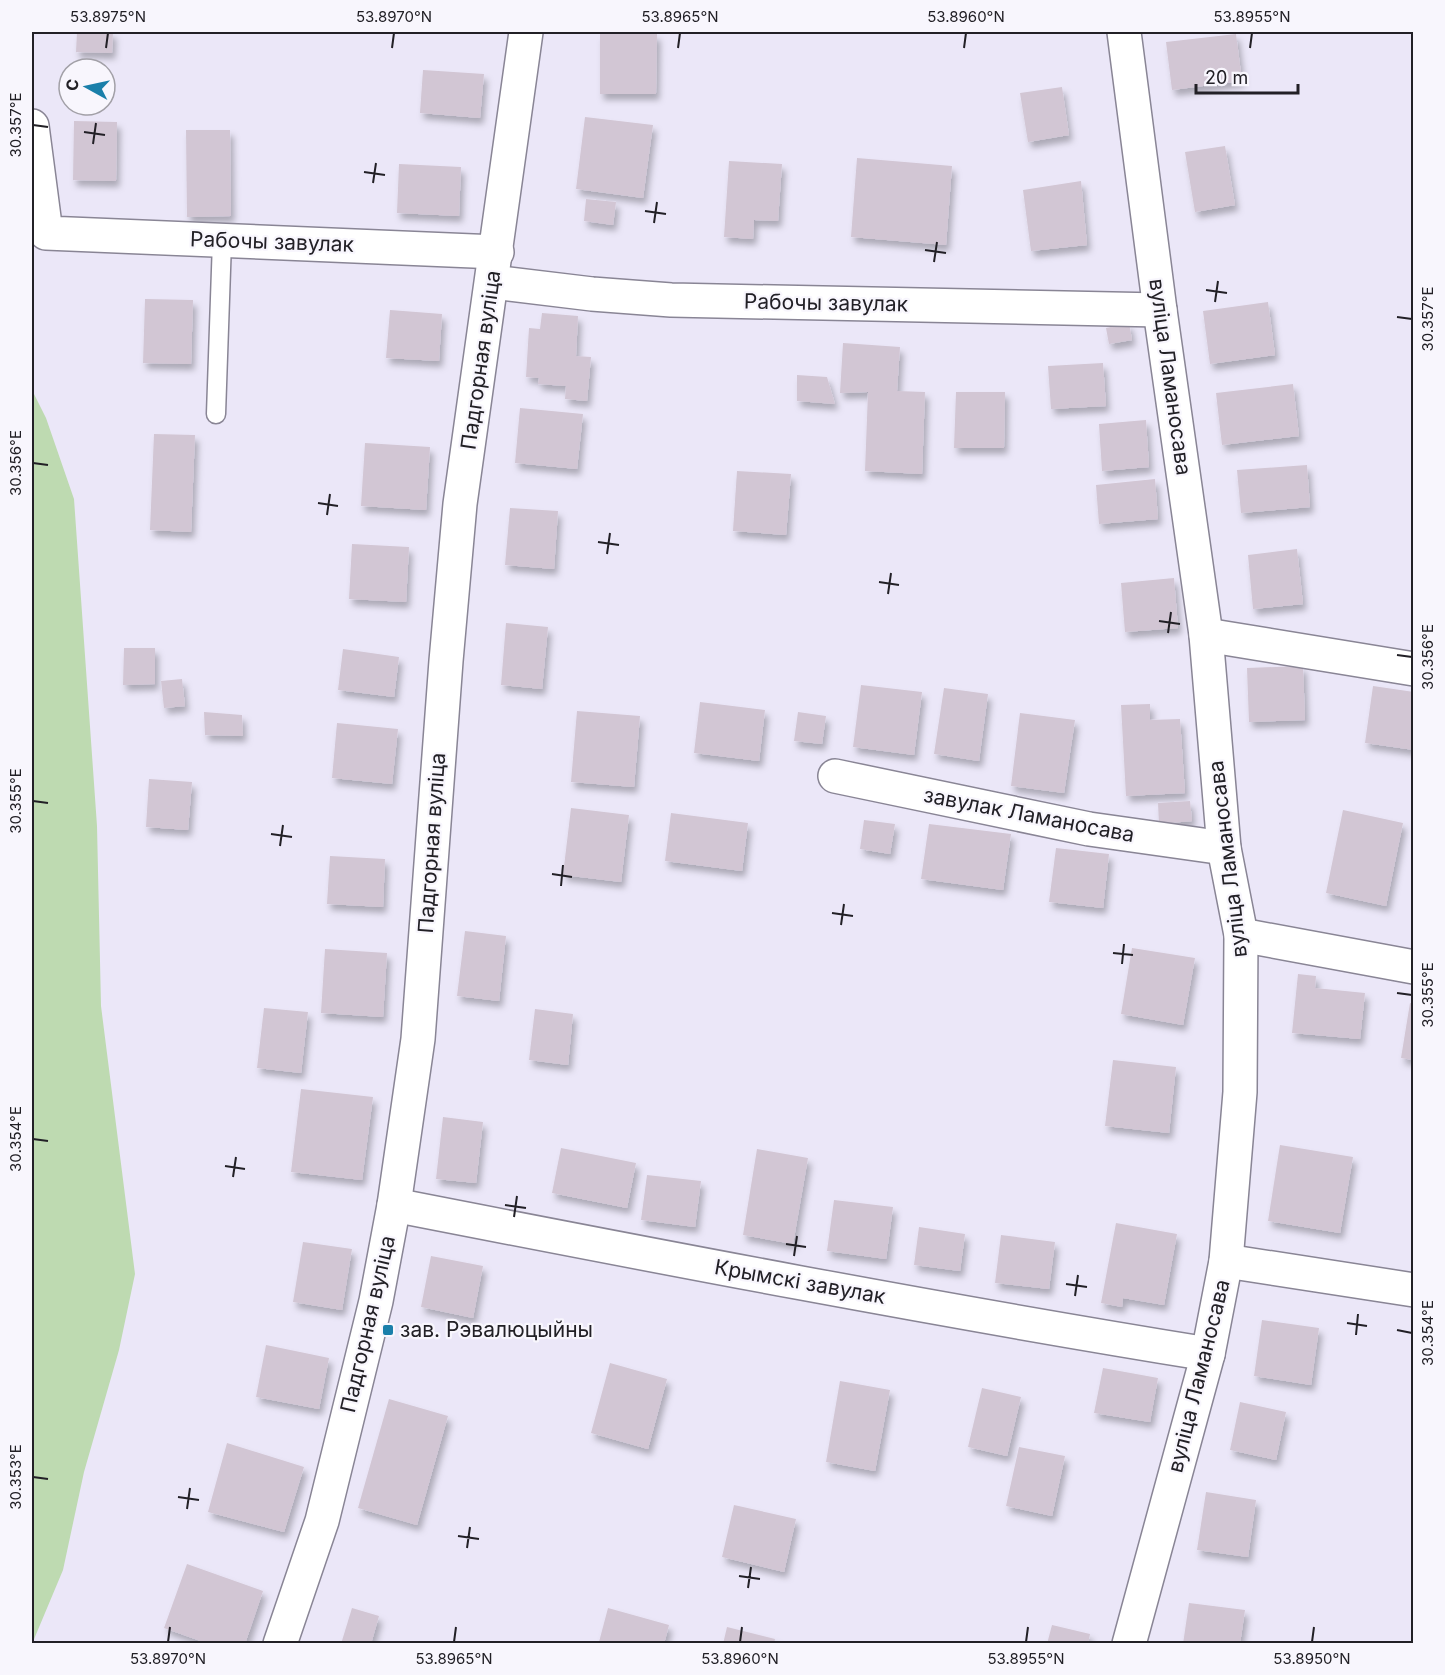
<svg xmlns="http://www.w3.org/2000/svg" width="1445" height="1675" viewBox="0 0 1445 1675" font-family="Inter,sans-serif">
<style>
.green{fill:#bedab1}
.building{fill:#d2c6d4;filter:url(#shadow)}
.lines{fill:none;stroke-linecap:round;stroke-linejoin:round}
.lane-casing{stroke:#898595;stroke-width:21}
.street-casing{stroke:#898595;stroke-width:36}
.secondary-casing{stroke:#898595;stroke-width:36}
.lane{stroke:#fff;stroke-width:18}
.street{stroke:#fff;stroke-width:33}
.secondary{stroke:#fff;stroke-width:33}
.ticks{fill:none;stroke:#222026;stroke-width:2}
.poi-dot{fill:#1a7faa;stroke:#f8f6fd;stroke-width:2}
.labels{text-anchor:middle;stroke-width:4.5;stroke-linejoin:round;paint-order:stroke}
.street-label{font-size:21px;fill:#222026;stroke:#f8f6fd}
.poi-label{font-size:21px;fill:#222026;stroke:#f8f6fd;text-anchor:start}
.neatline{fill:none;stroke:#222026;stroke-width:2}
.ticks-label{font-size:15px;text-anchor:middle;fill:#222026}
</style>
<defs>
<filter id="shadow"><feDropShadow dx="3.5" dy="6" stdDeviation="3" flood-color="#0004"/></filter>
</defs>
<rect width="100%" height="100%" fill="#ebe7f8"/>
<!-- green -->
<polygon class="green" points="32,390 46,418 74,499 97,826 101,1006 135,1274 119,1350 84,1472 63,1570 32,1644"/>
<!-- building -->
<g class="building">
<polygon points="77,32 113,32 112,53 76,52"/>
<polygon points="600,34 657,34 656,94 600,94"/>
<polygon points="1236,34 1242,81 1172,90 1166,42"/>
<polygon points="423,70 484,74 480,118 420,113"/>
<polygon points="1062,87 1069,135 1028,142 1020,93"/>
<polygon points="585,117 653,125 643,198 576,189"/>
<polygon points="74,121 117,122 116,181 73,180"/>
<polygon points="186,130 230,130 231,216 187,217"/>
<polygon points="1225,146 1235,205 1195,212 1185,152"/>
<polygon points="857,158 952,166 946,245 851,237"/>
<polygon points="729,161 782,164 778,221 754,220 753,239 724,237"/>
<polygon points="399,164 461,167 459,216 397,213"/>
<polygon points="1081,181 1087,245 1031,251 1023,190"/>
<polygon points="586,199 616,202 613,225 584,221"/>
<polygon points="145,299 193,300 191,364 143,363"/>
<polygon points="1268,302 1275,355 1210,364 1203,311"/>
<polygon points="390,310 442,314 439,361 386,358"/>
<polygon points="542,313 578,316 576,356 591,357 587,401 565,399 566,386 538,384 539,378 526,377 529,328 540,329"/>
<polygon points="1129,323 1132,340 1109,344 1106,328"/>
<polygon points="843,343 900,347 897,391 925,392 922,474 865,471 868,392 840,393"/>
<polygon points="1103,363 1106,406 1051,409 1048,366"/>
<polygon points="797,375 827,377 835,404 797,401"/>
<polygon points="1293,384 1299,436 1222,445 1216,393"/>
<polygon points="956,392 1005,392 1004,448 954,448"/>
<polygon points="520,408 583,414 577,469 515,463"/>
<polygon points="1146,420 1149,467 1102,471 1099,424"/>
<polygon points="154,434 195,435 191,532 150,530"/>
<polygon points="365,443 430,447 426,510 361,506"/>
<polygon points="1307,465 1310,507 1241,513 1237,470"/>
<polygon points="737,471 791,474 786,535 733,531"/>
<polygon points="1155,479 1158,519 1099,524 1096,485"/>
<polygon points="510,508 558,511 554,569 505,565"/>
<polygon points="352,544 409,547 406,602 349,599"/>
<polygon points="1297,549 1303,604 1253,609 1248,555"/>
<polygon points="1174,578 1178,628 1125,632 1121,583"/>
<polygon points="506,623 548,627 542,689 501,685"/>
<polygon points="124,648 155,648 155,684 123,685"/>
<polygon points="343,649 399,657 394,697 338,690"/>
<polygon points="1303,666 1305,720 1249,722 1247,668"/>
<polygon points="182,679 185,706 164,708 161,681"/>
<polygon points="861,685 922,692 914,755 853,747"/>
<polygon points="1373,686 1414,692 1414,750 1365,743"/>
<polygon points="944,688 988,694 979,761 934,754"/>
<polygon points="700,702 765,710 759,761 694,753"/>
<polygon points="1150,704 1150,720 1180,719 1185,793 1126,796 1121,705"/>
<polygon points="577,711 640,716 634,787 571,782"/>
<polygon points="204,712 242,715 243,736 205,735"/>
<polygon points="798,712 826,716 822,744 794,741"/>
<polygon points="1020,713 1075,720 1064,793 1011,786"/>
<polygon points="337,723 398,729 392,784 332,778"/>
<polygon points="149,779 192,782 188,830 146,827"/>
<polygon points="1190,801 1192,821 1159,824 1158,803"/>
<polygon points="571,808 629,815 621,882 563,875"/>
<polygon points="1343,810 1403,823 1386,906 1326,893"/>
<polygon points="671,813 748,823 742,871 665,861"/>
<polygon points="864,820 895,824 890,854 860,849"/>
<polygon points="929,824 1011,834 1003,890 921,879"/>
<polygon points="1056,848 1109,854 1103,908 1049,902"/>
<polygon points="330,856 385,859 383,907 327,904"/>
<polygon points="465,931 506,936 499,1001 457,996"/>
<polygon points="1132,948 1195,958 1183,1025 1121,1014"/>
<polygon points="325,949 387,953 383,1017 321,1013"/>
<polygon points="1298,974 1316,976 1315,988 1365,993 1360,1039 1292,1033"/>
<polygon points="1410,1003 1414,1004 1414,1060 1401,1058"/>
<polygon points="264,1008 308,1012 301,1073 257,1068"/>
<polygon points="535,1009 573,1014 568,1065 529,1060"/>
<polygon points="1113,1060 1176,1067 1169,1133 1105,1126"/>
<polygon points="301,1089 373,1097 362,1180 291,1172"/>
<polygon points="443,1117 483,1122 476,1183 436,1179"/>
<polygon points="1280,1145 1353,1157 1340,1233 1268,1221"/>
<polygon points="561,1148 636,1163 627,1208 552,1193"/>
<polygon points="757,1149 808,1158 793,1244 743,1235"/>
<polygon points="647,1175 701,1181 695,1227 641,1220"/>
<polygon points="834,1200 893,1207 886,1259 827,1251"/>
<polygon points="1116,1223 1177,1234 1164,1305 1123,1298 1122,1307 1101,1303"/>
<polygon points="919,1227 965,1234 960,1271 914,1265"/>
<polygon points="1001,1235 1055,1242 1049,1289 995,1283"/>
<polygon points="303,1242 352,1249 342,1310 293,1302"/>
<polygon points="431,1256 483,1266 473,1318 421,1307"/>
<polygon points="1262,1320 1319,1328 1311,1385 1254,1376"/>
<polygon points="266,1345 329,1358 319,1409 256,1397"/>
<polygon points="610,1363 667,1379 648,1449 591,1433"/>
<polygon points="1103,1368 1158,1378 1150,1422 1094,1413"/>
<polygon points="840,1381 890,1390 875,1471 826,1462"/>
<polygon points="982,1388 1021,1397 1007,1456 968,1447"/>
<polygon points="389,1399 448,1416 417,1525 358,1508"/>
<polygon points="1240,1402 1286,1412 1276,1460 1230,1450"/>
<polygon points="227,1443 304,1467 284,1532 208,1512"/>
<polygon points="1019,1447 1065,1456 1052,1516 1006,1506"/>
<polygon points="1206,1492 1256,1500 1248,1557 1197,1550"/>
<polygon points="734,1505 796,1519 784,1572 722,1557"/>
<polygon points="187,1564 263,1591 245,1644 209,1644 164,1628"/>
<polygon points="1189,1603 1245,1610 1240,1644 1183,1644"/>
<polygon points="352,1608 379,1616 371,1644 341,1644"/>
<polygon points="608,1608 669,1625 664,1644 599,1642"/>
<polygon points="1052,1625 1090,1634 1088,1644 1047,1644"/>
<polygon points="727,1627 775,1639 774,1644 723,1644"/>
</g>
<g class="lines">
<!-- lane casing -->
<g class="lane-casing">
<polyline id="lane" points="216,414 222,241"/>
</g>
<!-- street casing -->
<g class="street-casing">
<g id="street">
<polyline points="1124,32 1160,310 1206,635 1224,848 1241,935 1240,1092 1226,1261 1208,1354 1129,1644"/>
<polyline points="32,126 46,233 497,252"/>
<polyline points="493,282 592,294 671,300 1160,310"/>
<polyline points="1206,635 1414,669"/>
<polyline points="835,776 1089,829 1224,848"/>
<polyline points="1241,935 1414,967"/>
<path d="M394,1205C665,1258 936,1310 1208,1354"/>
<polyline points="1226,1261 1414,1290"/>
</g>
</g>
<!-- secondary casing -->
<g class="secondary-casing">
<polyline id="secondary" points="280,1644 322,1521 376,1301 394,1205 418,1039 446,661 460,504 526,32"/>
</g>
<!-- lane -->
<use href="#lane" class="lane"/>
<!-- street -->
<use href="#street" class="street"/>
<!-- secondary -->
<use href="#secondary" class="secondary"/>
</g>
<!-- ticks -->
<path class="ticks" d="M106,48L108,33M392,48L394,33M678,48L680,33M964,48L966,33M1250,48L1252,33M33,125L48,127M84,132L105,135M93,144L96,123M364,172L385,175M373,183L376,163M645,211L666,214M654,223L657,202M925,250L946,253M934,262L937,242M1206,290L1227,293M1215,302L1218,281M1397,317L1412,319M33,463L48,465M318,503L338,506M327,515L330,494M598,542L619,545M607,554L610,533M879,582L899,585M888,594L891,573M1159,621L1180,624M1168,633L1171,612M1397,655L1412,657M33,801L48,803M271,834L292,837M280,846L283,825M552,874L572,877M561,886L563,865M832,913L853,916M841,925L844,904M1113,953L1133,955M1122,964L1124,944M1397,993L1412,995M33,1139L48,1141M225,1166L245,1169M233,1177L236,1157M505,1205L526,1208M514,1217L517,1196M786,1244L806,1247M794,1256L797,1236M1066,1284L1087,1287M1075,1296L1078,1275M1347,1323L1367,1326M1397,1330L1412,1333M1356,1335L1358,1314M33,1477L48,1479M178,1497L199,1500M187,1509L190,1488M458,1536L479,1539M467,1548L470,1527M739,1576L760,1579M748,1588L751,1567M168,1642L170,1627M454,1642L456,1627M740,1642L742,1627M1026,1642L1028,1627M1312,1642L1314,1627"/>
<!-- markers -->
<rect class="poi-dot" x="382" y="1324" width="12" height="12" rx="3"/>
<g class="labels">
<!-- street labels -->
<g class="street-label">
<text transform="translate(272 242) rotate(2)" y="7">Рабочы завулак</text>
<text transform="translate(826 303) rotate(1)" y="7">Рабочы завулак</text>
<text transform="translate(481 360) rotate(-82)" y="7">Падгорная вуліца</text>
<text transform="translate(1170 377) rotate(82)" y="7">вуліца Ламаносава</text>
<text transform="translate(1029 815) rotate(11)" y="7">завулак Ламаносава</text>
<text transform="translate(432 843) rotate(-86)" y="7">Падгорная вуліца</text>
<text transform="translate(1228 859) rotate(-97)" y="7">вуліца Ламаносава</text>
<text transform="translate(800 1282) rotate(10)" y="7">Крымскі завулак</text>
<text transform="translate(368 1324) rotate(-77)" y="7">Падгорная вуліца</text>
<text transform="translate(1199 1376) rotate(-76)" y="7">вуліца Ламаносава</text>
</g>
<!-- poi labels -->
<g class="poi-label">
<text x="400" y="1337">зав. Рэвалюцыйны</text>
</g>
</g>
<!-- border -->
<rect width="1445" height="1675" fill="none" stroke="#f8f6fd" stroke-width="66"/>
<!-- north arrow -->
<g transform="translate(87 87) rotate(278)"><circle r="28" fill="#f8f6fd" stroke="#a2a0a7" stroke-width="1.5"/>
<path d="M0-4.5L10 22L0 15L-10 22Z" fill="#1a7faa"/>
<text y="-9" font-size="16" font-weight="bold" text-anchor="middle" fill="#222026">С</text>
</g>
<!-- scale -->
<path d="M1196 84v9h102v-9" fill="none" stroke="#222026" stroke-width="3"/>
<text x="1205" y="84" font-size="18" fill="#222026" stroke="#f8f6fd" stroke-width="4.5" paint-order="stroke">20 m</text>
<rect x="33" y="33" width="1379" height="1609" class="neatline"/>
<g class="ticks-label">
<text x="108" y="22">53.8975°N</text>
<text x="394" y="22">53.8970°N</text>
<text x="680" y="22">53.8965°N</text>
<text x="966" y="22">53.8960°N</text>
<text x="1252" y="22">53.8955°N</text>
<text transform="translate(16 125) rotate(-90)" y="5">30.357°E</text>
<text transform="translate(1428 319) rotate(-90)" y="5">30.357°E</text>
<text transform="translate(16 463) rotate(-90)" y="5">30.356°E</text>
<text transform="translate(1428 657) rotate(-90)" y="5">30.356°E</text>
<text transform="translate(16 801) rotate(-90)" y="5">30.355°E</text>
<text transform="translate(1428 995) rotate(-90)" y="5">30.355°E</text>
<text transform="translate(16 1139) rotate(-90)" y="5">30.354°E</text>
<text transform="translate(1428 1333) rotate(-90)" y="5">30.354°E</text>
<text transform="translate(16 1477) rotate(-90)" y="5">30.353°E</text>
<text x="168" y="1664">53.8970°N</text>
<text x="454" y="1664">53.8965°N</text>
<text x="740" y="1664">53.8960°N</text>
<text x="1026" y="1664">53.8955°N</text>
<text x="1312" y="1664">53.8950°N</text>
</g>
</svg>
